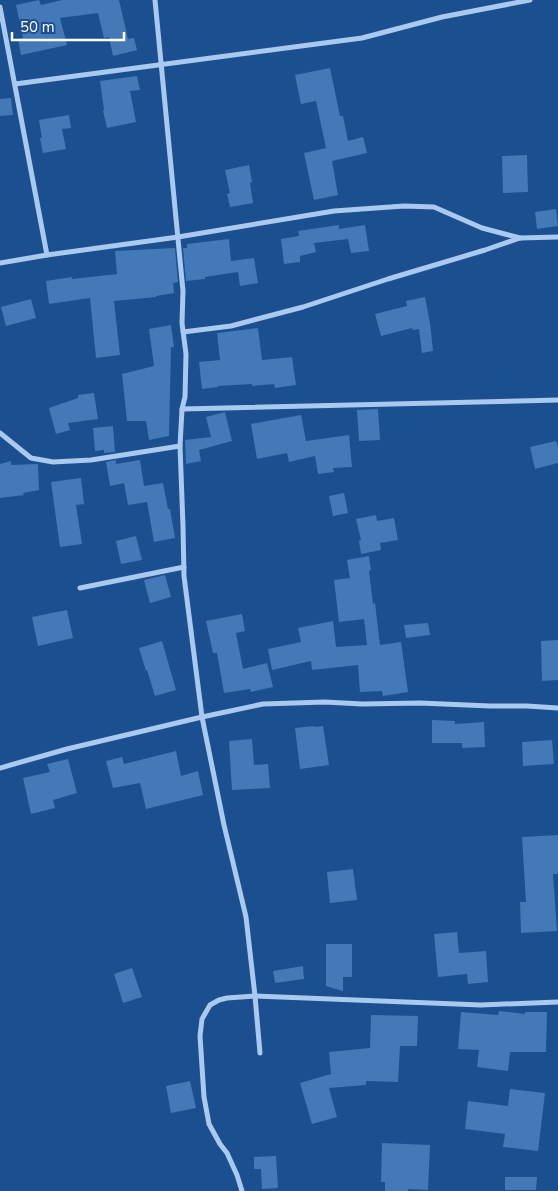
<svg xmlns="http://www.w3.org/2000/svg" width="558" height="1191" viewBox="0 0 558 1191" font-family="'Nunito Sans',sans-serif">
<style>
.building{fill:#4478b7}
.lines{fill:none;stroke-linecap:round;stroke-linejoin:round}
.minor{stroke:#a9c9ee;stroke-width:5}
</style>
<rect width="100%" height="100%" fill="#1b4f8f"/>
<!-- building -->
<g class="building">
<polygon points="39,0 41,5 62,0 119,0 128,39 134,38 137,50 113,56 109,37 104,38 98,13 60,18 67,45 21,55 18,39 23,38 16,5"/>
<polygon points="330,68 340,116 343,116 348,141 363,137 367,153 332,161 338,195 314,200 304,153 326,148 316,101 301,104 295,75"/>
<polygon points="137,76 140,90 130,91 136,122 107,128 103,111 104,110 100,81"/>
<polygon points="11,98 13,115 0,116 0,99"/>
<polygon points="69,115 71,128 62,129 66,149 43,153 40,138 42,138 39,120"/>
<polygon points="527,155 528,192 503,193 502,156"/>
<polygon points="249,165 252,182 250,183 253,203 230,207 227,194 230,193 225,170"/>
<polygon points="556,209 558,226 537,229 535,212"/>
<polygon points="339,225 339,229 365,225 369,251 351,253 348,239 314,243 316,252 300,256 300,262 284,264 281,239 299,236 298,231"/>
<polygon points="229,239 231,261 254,258 258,283 240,286 238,272 205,277 205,279 186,281 183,248 187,248 187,244"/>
<polygon points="175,248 178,282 173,283 174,293 156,296 156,297 114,301 120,355 96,358 90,298 49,304 46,281 72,277 72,279 117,274 115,251"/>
<polygon points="425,297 430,323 433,351 422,353 419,329 413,330 412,328 381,336 375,314 407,306 406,301"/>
<polygon points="31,299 36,318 6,326 1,307"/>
<polygon points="171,325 174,347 171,347 169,436 149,440 146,421 127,421 122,374 154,366 149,329"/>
<polygon points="258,328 262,360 292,357 296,385 275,388 274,384 252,386 252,384 218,386 218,387 202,389 199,362 220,360 217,333"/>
<polygon points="94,393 98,419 68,423 70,430 56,434 49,408 78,398 78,395"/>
<polygon points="378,409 380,440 359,441 357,410"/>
<polygon points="225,412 232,441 199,450 201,461 186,464 185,440 211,437 206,417"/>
<polygon points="301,415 306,441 349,435 352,467 333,468 334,472 318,474 315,456 289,462 287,453 257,459 251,424"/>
<polygon points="113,426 115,452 104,453 104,450 95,451 93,428"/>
<polygon points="556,441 558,447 558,463 535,469 530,447"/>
<polygon points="116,460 116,464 140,460 144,486 163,483 168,509 170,509 175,538 154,542 147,502 128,505 124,483 110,486 106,462"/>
<polygon points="11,461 11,465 38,464 39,490 23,493 24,495 0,498 0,464"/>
<polygon points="81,478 84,504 76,505 82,544 60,547 51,482"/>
<polygon points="344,493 348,513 333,516 329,496"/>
<polygon points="376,515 377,521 394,518 398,540 380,543 381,550 361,554 359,541 361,540 356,519"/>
<polygon points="136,536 142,560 121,564 116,541"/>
<polygon points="369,556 371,570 369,571 373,604 375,603 380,645 401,642 408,692 383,696 382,691 360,692 358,665 312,670 311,661 272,670 268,649 301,642 298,628 333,621 336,647 367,645 364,619 339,622 334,580 350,578 347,560"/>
<polygon points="165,575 171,597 150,603 144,580"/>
<polygon points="67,610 73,638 38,646 32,617"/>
<polygon points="242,614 245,631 236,633 243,669 267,663 273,687 251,692 250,689 224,693 217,653 213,653 206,621"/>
<polygon points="428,623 430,635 406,638 404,625"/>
<polygon points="558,640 558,680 542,681 541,641"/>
<polygon points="162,641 176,690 155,696 147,670 146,671 139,648"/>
<polygon points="432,720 455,721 455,724 484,722 485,747 462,748 462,743 432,743"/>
<polygon points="315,726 315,727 323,726 329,765 300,769 295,728"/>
<polygon points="252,739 254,765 268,764 270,788 232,790 229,741"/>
<polygon points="552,740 554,764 523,766 522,742"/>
<polygon points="176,751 181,776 198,771 203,795 146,809 140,783 113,788 106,761 122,757 124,764"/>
<polygon points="68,759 77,793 53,800 55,808 31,814 23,778 50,772 47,764"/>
<polygon points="558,835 558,874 553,874 557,931 521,933 520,902 526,902 522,837"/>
<polygon points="353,869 357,900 330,903 327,872"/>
<polygon points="457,932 459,953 486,951 488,982 468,984 467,974 438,977 434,934"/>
<polygon points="326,944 352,944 352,977 343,977 343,991 326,986"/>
<polygon points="303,966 304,979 275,983 273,971"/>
<polygon points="132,968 142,997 123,1003 114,974"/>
<polygon points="499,1011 525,1014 525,1012 547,1012 546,1052 510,1052 508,1071 477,1067 479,1050 458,1049 461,1012 498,1015"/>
<polygon points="371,1015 418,1016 417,1046 400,1046 398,1082 366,1081 366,1085 329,1088 337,1117 312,1124 300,1083 331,1074 329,1052 370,1048"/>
<polygon points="190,1081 196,1108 171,1113 166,1086"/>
<polygon points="510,1089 545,1093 538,1151 503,1147 505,1134 465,1129 468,1101 508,1106"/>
<polygon points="382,1143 430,1145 428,1190 408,1189 408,1191 385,1191 385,1182 381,1182"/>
<polygon points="276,1156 278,1188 262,1189 261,1169 254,1169 254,1157"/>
<polygon points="505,1177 537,1177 536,1190 505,1190"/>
</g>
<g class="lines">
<!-- minor -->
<g class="minor">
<polyline points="155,0 183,291 182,323 186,354 185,397 182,409 180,446 183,526 184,576 202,717 224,825 246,917 255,996 260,1053"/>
<polyline points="0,7 47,255"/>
<polyline points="15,84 362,38 442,17 530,0"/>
<polyline points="0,263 47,255 178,237 334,211 404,206 434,207 482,228 520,238"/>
<polyline points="183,332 231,326 303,307 388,279 485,250 520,238 558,237"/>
<polyline points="182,409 558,400"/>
<polyline points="0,433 31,458 53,462 91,460 180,446"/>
<polyline points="80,588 184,567"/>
<polyline points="0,768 67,749 202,717 263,704 325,702 362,704 420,703 490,706 527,706 558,708"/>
<polyline points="242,1191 237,1175 227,1153 220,1144 209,1124 204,1097 200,1036 202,1019 210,1005 219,1000 227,998 255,996 481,1005 558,1002"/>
</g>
</g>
<!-- scale -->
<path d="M12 32v8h112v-8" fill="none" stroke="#ffffff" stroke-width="2.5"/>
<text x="20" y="32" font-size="15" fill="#ffffff" stroke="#1b4f8f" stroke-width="4" paint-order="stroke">50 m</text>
</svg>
